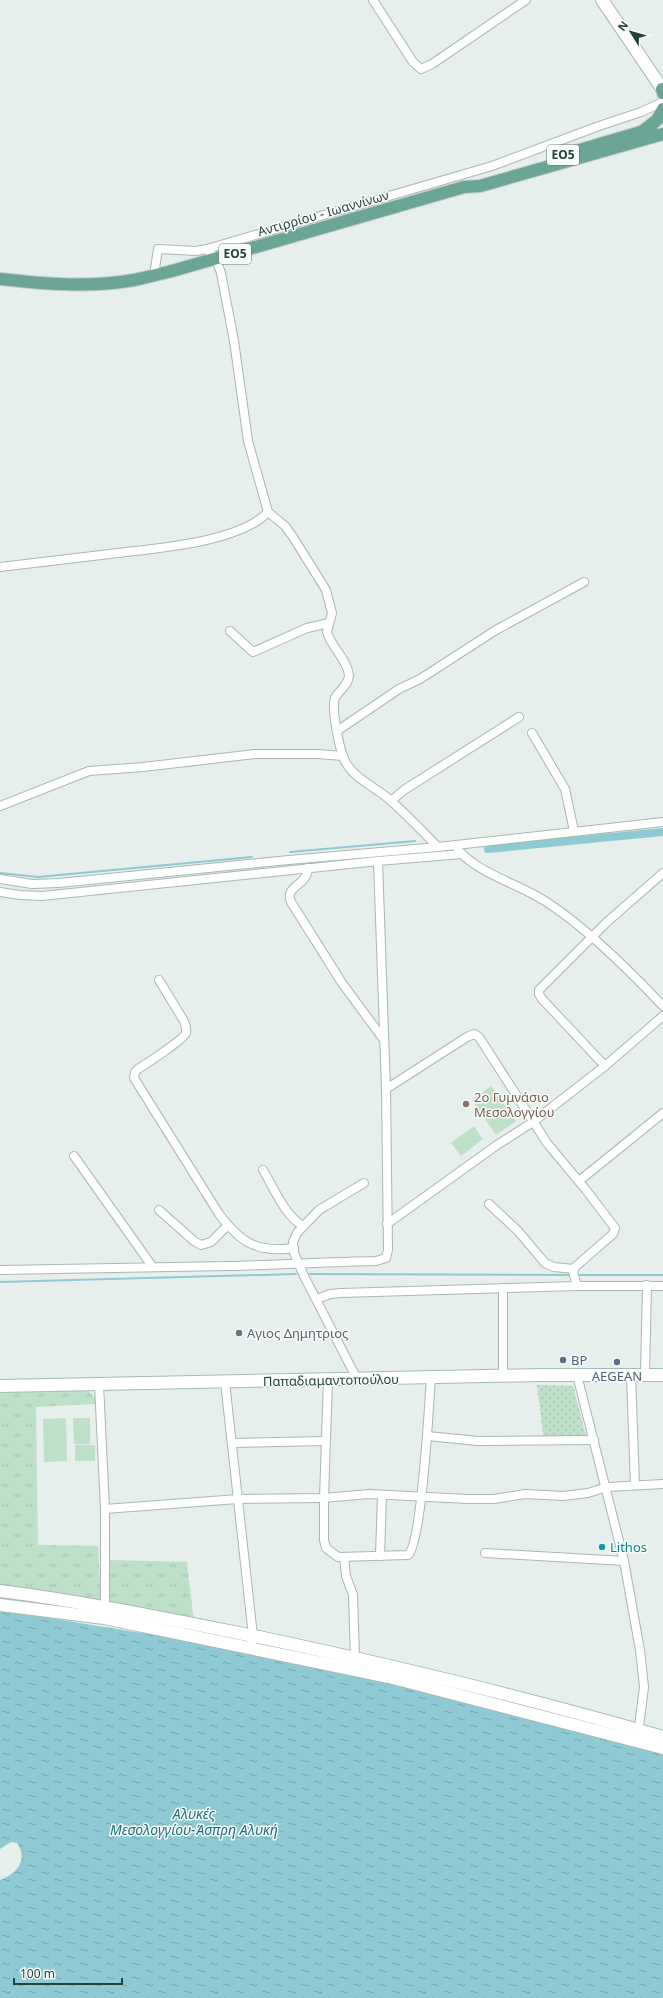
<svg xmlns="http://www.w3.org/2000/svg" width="663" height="1998" viewBox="0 0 663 1998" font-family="'Noto Sans',sans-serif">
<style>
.grass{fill:url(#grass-tufts)}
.park{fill:url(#park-dots)}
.pitch{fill:#bfe0c8}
.water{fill:url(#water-ripples)}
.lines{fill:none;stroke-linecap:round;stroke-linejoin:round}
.stream{stroke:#8ec9d4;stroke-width:2}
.canal{stroke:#8ec9d4;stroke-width:8}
.street-casing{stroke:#a8b8b2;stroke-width:10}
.secondary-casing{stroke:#a4bbb3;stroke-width:14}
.primary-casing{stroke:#c2cac8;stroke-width:14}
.street{stroke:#fff;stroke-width:8}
.secondary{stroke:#fff;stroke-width:12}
.primary{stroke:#6aa596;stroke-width:12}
.education-dot{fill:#8d6e63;stroke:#f7fbf9;stroke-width:1.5}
.worship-dot{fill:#6b7280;stroke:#f7fbf9;stroke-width:1.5}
.service-dot{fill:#5c6f8a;stroke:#f7fbf9;stroke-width:1.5}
.culture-dot{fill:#0f9aa8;stroke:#f7fbf9;stroke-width:1.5}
.labels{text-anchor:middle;stroke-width:3;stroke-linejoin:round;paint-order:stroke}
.shield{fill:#f7fbf9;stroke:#637a73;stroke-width:1}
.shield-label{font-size:12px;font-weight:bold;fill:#24423a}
.street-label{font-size:13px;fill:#24423a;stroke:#f7fbf9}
.education-label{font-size:13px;fill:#785e54;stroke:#f7fbf9;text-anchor:start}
.worship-label{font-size:13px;fill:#5b616d;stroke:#f7fbf9;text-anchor:start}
.service-label{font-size:13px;fill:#4e5e75;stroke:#f7fbf9;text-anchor:start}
.culture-label{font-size:13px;fill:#0d838f;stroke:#f7fbf9;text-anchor:start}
.water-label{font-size:14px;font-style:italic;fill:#1c6f80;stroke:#f7fbf9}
</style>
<defs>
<pattern id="grass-tufts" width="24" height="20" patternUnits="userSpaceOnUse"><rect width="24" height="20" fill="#bfe0c8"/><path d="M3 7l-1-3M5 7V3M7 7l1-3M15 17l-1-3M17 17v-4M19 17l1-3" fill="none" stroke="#a4c1ad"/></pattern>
<pattern id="park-dots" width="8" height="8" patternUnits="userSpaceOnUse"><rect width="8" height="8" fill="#bfe0c8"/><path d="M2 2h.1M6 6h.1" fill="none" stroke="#a4c1ad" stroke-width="1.8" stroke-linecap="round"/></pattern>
<pattern id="water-ripples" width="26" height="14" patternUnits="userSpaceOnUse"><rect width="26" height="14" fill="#8ec9d4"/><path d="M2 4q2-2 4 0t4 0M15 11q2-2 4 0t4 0" fill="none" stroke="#74a5ad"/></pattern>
</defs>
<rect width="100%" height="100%" fill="#e6efeb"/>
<!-- grass -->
<g class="grass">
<polygon points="87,1389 95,1398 95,1404 36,1407 38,1545 98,1546 101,1602 0,1587 0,1391"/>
<polygon points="110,1560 187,1562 194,1621 111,1603 109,1598"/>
</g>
<!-- park -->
<polygon class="park" points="537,1385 573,1386 587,1440 544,1441"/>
<!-- pitch -->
<g class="pitch">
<polygon points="491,1086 516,1121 496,1135 472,1100"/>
<polygon points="474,1126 483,1139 461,1156 451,1143"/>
<polygon points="66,1418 67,1461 44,1462 43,1419"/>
<polygon points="73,1418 90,1418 90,1444 74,1444"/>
<rect x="75" y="1445" width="20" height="16"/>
</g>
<!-- water -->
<path class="water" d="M0,1610L172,1638L429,1691L663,1755V1998H0V1880C16,1874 29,1860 17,1843L11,1842L0,1849Z"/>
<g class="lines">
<!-- stream -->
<g class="stream">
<polyline points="290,852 415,841"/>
<polyline points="0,873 38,877 252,857"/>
<polyline points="310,1274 568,1275"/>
<polyline points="580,1275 663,1275"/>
<polyline points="0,1282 296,1274"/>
</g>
<!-- canal -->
<polyline class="canal" points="488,849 663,832"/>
<!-- street casing -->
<g class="street-casing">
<g id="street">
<polyline points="373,0 413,62 421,69 432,64 526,0"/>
<path d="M207,249L216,259L221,273L234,341L248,441L268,512L285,526L293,537L326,590L332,613L327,632C331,647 347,659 349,675C349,685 339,690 335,698C331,710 340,753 346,763C355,779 377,788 390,800C407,815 422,831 438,847L663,822"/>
<polyline points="154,275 158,249 196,251 207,249 492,166 599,126 641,112 663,102"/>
<path d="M0,567C39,562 79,558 118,553C158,548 240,542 268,512"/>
<polyline points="230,631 253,652 307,628 329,623"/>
<polyline points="337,731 399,689 420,679 496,630 584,582"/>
<polyline points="532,733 565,789 574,831"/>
<polyline points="391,801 404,790 519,717"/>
<polyline points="0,806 89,771 143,767 255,754 318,754 343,756"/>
<path d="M458,850C481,875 517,883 545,901C586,927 629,970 663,1006"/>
<path d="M308,868C307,887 284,885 291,902L342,983L384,1040"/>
<polyline points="0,879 32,884 59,883 289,860 438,847"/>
<polyline points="0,892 20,895 42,896 378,861"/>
<path d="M159,980L184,1021C185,1024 187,1028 186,1033C183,1040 146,1064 138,1069L135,1072L134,1078L219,1214C241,1243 257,1253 294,1248"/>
<polyline points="605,1066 542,999 539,994 539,990 607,922 663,873"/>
<polyline points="386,1089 467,1037 474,1034 479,1037 547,1143 586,1190 615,1228 613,1234 575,1267 573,1272 577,1286"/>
<polyline points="74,1156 152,1266"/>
<path d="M263,1170C274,1188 284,1215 303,1226"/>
<polyline points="579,1181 663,1113"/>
<polyline points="489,1204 518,1231 545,1263 554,1267 574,1269"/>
<polyline points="159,1210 194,1241 201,1245 211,1242 228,1225"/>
<polyline points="387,1224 497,1145 533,1122 605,1066 663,1016"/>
<path d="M0,1270C76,1268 152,1268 228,1266C277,1265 327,1262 376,1261L386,1258L388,1250L386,1089L378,861L462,854"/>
<polyline points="317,1299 330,1294 341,1293 577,1286 663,1286"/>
<polyline points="577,1375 624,1561 640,1650 644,1687 638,1734"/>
<polyline points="645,1375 647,1285"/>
<polyline points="503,1376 503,1288"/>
<polyline points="631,1376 635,1485"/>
<polyline points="357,1379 304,1276 294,1253 293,1242 297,1233 319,1210 364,1183"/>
<path d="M328,1380L324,1498V1540L326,1548L338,1557L408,1555C422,1543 429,1403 431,1378"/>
<polyline points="225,1382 253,1636 252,1648"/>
<polyline points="99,1384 105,1509 105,1611"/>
<polyline points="427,1436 478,1441 594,1440"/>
<polyline points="233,1443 325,1441"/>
<polyline points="105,1509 238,1499 324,1498 369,1494 468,1499 494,1499 525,1494 563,1496 588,1493 607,1487 663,1484"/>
<polyline points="485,1553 624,1561"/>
<polyline points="380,1556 382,1495"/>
<polyline points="344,1557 346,1576 353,1595 355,1657"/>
</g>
</g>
<!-- secondary casing -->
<g class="secondary-casing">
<g id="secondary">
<polyline points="602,0 663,90"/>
<polyline points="0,1386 540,1375 663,1375"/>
<path d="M0,1591C87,1602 173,1620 259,1637C395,1666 529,1698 663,1737"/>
<polyline points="0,1605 104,1618 389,1677 663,1748"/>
</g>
</g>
<!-- primary casing -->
<g class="primary-casing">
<g id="primary">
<polyline points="662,89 663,93"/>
<polyline points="643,131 657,120 663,109"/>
<polyline points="556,157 651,129"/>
<path d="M0,279C45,284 89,288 134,280C149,277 164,273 179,269L464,187L480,186L663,134"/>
</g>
</g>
<!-- street -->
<use href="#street" class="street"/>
<!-- secondary -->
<use href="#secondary" class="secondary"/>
<!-- primary -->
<use href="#primary" class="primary"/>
</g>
<!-- markers -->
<circle class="education-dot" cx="466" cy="1104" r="4"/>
<circle class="worship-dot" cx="239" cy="1333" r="4"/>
<g class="service-dot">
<circle cx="563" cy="1360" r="4"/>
<circle cx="617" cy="1362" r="4"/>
</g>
<circle class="culture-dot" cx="602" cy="1547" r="4"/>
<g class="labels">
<!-- shield labels -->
<g class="shield">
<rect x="547" y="145" width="32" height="20" rx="3"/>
<rect x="219" y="244" width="32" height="20" rx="3"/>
</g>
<g class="shield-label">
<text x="563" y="159">ΕΟ5</text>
<text x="235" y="258">ΕΟ5</text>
</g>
<!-- street labels -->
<g class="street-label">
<text transform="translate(323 213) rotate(-16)" y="5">Αντιρρίου - Ιωαννίνων</text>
<text transform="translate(331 1380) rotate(-1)" y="5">Παπαδιαμαντοπούλου</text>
</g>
<!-- education labels -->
<g class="education-label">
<text x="474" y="1102">2ο Γυμνάσιο<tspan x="474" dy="15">Μεσολογγίου</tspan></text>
</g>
<!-- worship labels -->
<g class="worship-label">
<text x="247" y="1338">Αγιος Δημητριος</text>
</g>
<!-- service labels -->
<g class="service-label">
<text x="571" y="1365">BP</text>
<text x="617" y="1381" text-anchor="middle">AEGEAN</text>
</g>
<!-- culture labels -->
<g class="culture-label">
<text x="610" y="1552">Lithos</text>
</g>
<!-- water labels -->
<g class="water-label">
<text x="194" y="1819">Αλυκές<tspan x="194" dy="16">Μεσολογγίου-Άσπρη Αλυκή</tspan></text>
</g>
</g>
<!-- north arrow -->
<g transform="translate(631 32) rotate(307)" stroke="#f7fbf9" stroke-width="3" paint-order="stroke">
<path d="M0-3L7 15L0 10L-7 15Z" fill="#24423a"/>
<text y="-6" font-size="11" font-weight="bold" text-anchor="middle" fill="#24423a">N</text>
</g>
<!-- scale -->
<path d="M14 1978v6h108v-6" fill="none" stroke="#24423a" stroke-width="2"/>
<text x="20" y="1978" font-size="12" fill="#24423a" stroke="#f7fbf9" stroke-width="3" paint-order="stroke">100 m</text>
</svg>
